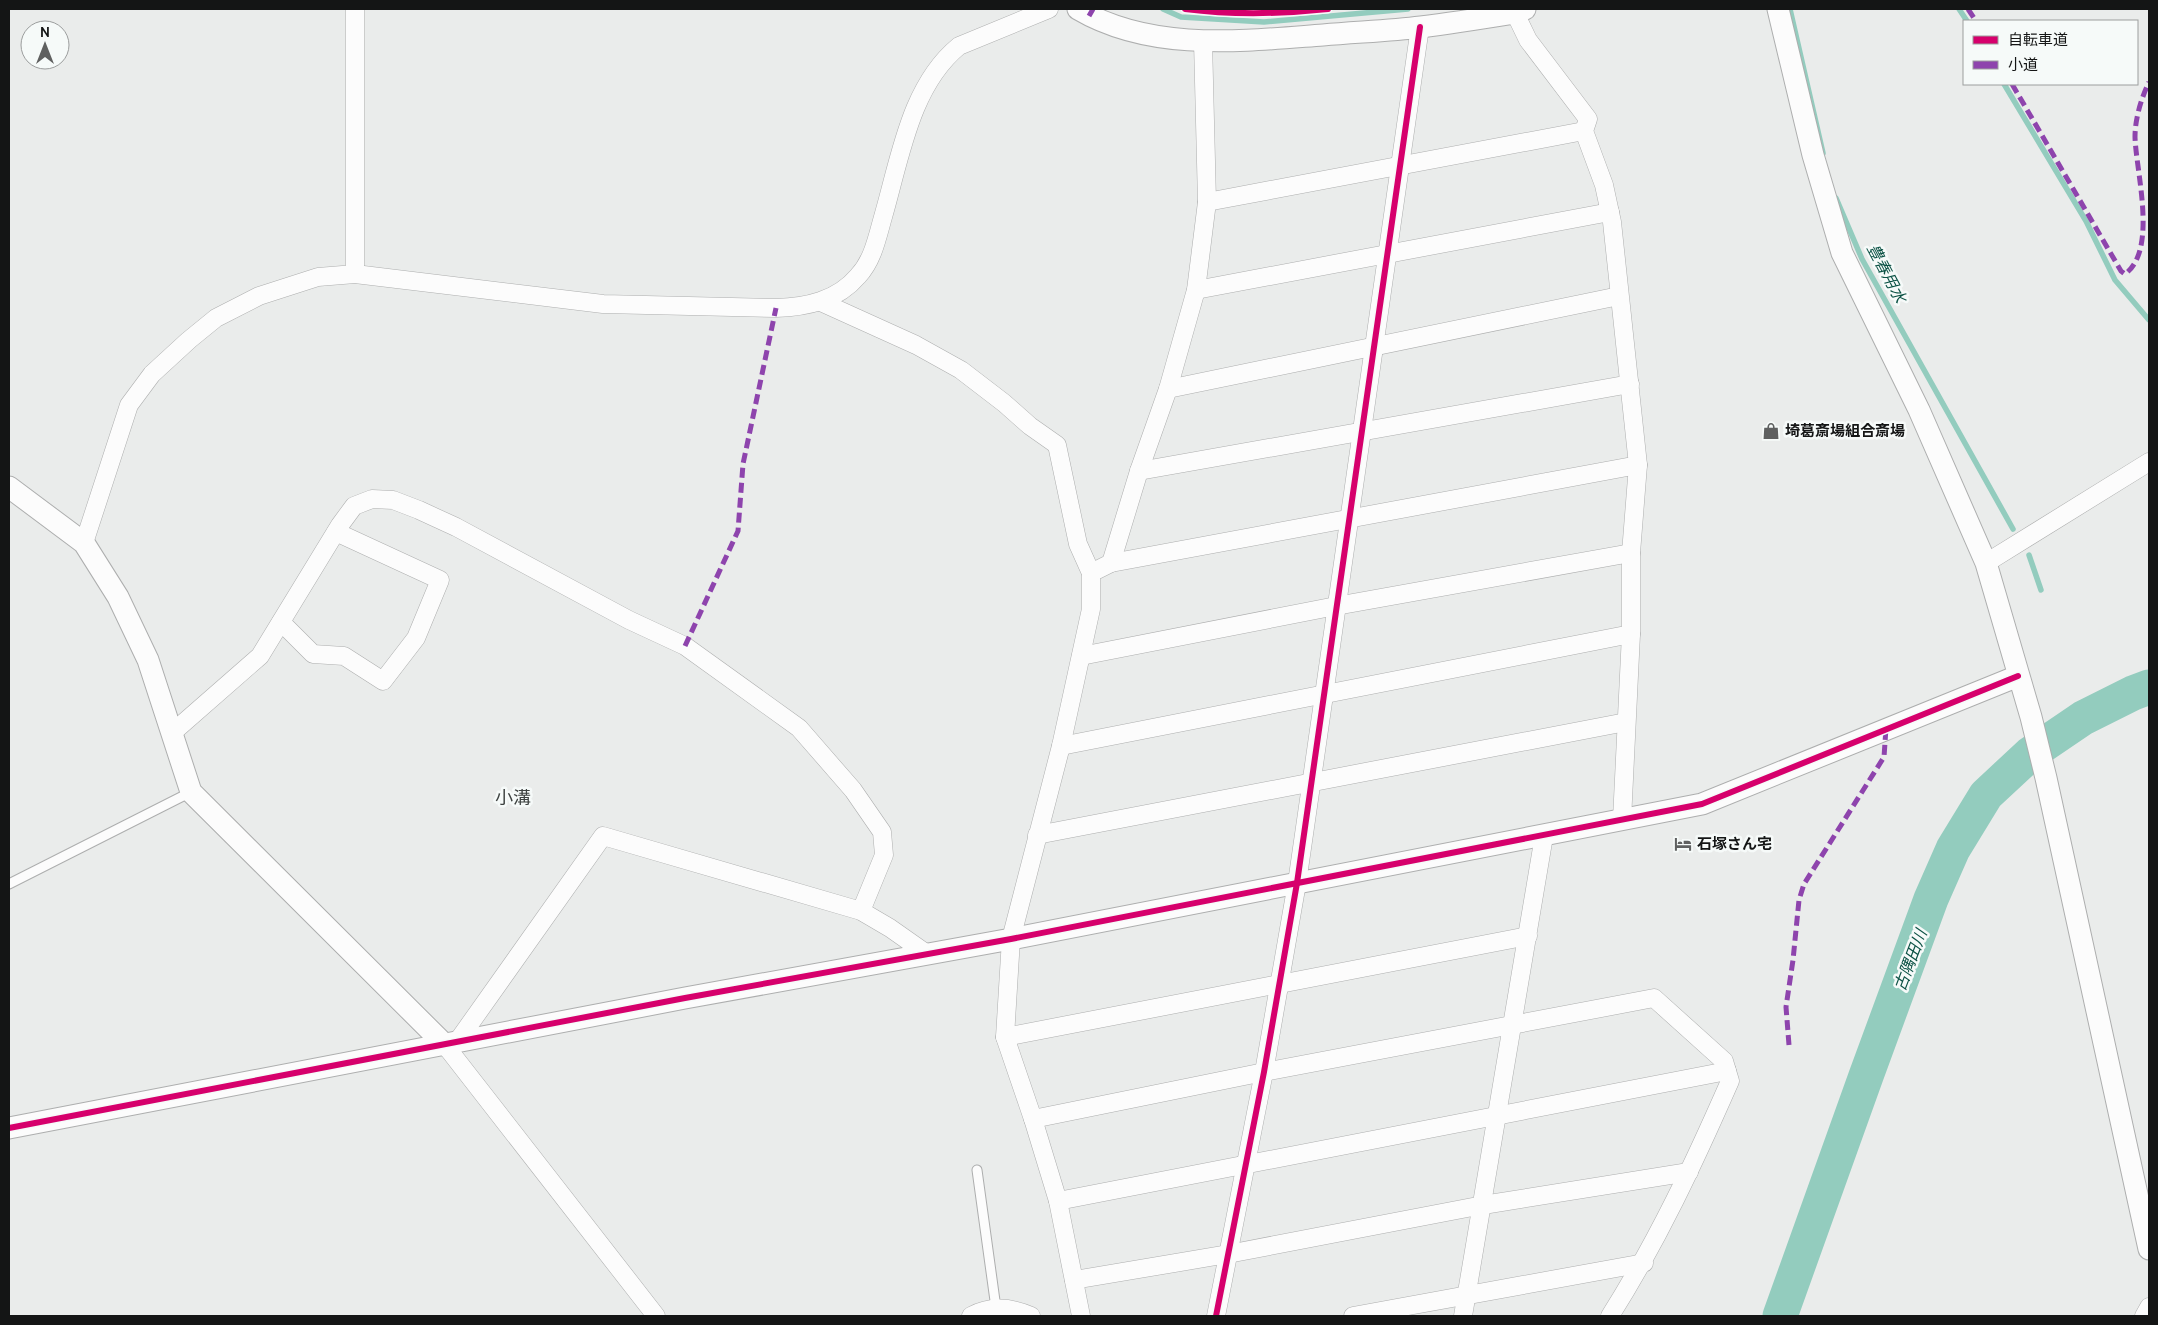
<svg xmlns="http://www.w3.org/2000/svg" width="2158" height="1325" viewBox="0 0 2158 1325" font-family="Cabin,'Noto Sans JP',sans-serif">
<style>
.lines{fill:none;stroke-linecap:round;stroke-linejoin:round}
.stream{stroke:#93ccbe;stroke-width:5.5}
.river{stroke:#93ccbe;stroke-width:35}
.service-casing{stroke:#adaeae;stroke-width:11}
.minor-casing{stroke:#adaeae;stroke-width:19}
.tertiary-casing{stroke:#adaeae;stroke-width:23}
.service{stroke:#fcfcfc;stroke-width:9}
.minor{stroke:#fcfcfc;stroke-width:18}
.tertiary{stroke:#fcfcfc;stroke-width:21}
.quiet{stroke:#8e44ad;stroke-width:5;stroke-dasharray:10 5;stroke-linecap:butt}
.cycleway-casing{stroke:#f6faf9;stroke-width:9}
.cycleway{stroke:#d6006c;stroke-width:6}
.labels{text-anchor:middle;stroke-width:5;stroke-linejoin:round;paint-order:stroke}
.poi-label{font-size:15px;font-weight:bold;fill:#141515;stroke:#f6faf9;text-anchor:start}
.water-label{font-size:16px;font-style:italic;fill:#0c5245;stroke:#f6faf9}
.quarter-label{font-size:18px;fill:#3e4241;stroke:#f6faf9}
</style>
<rect width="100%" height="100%" fill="#eaeceb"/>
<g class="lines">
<!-- stream -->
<g class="stream">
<polyline points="1163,9 1181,17 1264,22 1408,9"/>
<polyline points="1790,9 1823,153"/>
<polyline points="1959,9 1967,21"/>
<polyline points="2004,84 2086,221 2115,280 2149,320"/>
<polyline points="1836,198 1862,259 2013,529"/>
<polyline points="2029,555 2041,590"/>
</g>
<!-- river -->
<polyline class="river" points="1780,1316 1866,1076 1931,899 1953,849 1986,795 2030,754 2083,718 2133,693 2149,687"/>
<!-- service casing -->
<g class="service-casing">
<g id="service">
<polyline points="9,884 191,792"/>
<polyline points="977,1170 996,1308"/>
</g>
</g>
<!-- minor casing -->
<g class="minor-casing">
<g id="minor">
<polyline points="1515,13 1528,40 1588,119 1584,131 1604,185 1612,222 1638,465 1631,553 1631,634 1622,820"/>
<polyline points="1207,202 1584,131"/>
<polyline points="355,274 355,9"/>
<polyline points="1196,290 1610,212"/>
<polyline points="821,302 916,345 961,370 1004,403 1030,426 1057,445 1078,544 1091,573 1091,609 1061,746 1011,939 1005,1037 1033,1119 1058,1201 1081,1316"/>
<polyline points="1168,389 1619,296"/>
<polyline points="1139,471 1630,384"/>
<path d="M84,543L129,405L152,374L189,340L216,318L259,296L318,277L355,274L603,304L776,308C806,307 837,301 858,276C873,260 877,238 883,217C900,159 910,86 959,46L1049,9"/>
<polyline points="1111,563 1139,471 1168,389 1196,290 1207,202 1203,41"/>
<polyline points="1986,563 2149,462"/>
<polyline points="1091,573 1111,563 1638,465"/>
<polyline points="281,622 313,654 344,656 383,681 416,638 440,580 336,532"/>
<polyline points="1081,656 1336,606 1631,553"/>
<polyline points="172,733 260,656 340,525 354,506 372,499 393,500 419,510 456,527 629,620 685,646 799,728 853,790 882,832 884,855 861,911"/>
<polyline points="1061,746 1631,634"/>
<polyline points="1037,835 1626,722"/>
<polyline points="1005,1037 1528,936"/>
<polyline points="457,1042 603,836 861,911 890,928 927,954"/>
<polyline points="445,1045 656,1316"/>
<path d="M1033,1119L1264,1072L1654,998L1724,1061L1730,1081C1694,1163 1658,1240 1610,1316"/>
<polyline points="1058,1201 1727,1071"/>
<polyline points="1074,1280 1228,1254 1483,1205 1689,1172"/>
<path d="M971,1316C991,1305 1011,1307 1031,1316"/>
<polyline points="1216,1316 1264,1072 1297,883 1420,27"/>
<polyline points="1353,1316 1644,1263"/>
<polyline points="1463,1316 1544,836"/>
<polyline points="2144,1316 2149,1307"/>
</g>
</g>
<!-- tertiary casing -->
<g class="tertiary-casing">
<g id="tertiary">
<path d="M1078,9C1151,52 1242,41 1323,35C1355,32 1389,31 1421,27C1453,23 1484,18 1515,13L1525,9"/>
<polyline points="1778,9 1813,155 1842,253 1919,410 1986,563 2031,717 2046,778 2149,1249"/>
<polyline points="9,487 84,543 118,597 148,660 191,792 445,1045"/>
<polyline points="9,1128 685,998 1011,939 1702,804 2018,676"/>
</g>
</g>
<!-- service -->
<use href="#service" class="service"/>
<!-- minor -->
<use href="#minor" class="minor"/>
<!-- tertiary -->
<use href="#tertiary" class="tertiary"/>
<!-- quiet -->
<g class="quiet">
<polyline points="1968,9 1976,21"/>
<polyline points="1089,16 1093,9"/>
<path d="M2012,84L2121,271L2125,274C2158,250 2136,172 2135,137C2135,119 2141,99 2149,82"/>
<polyline points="685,646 738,531 743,464 776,308"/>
<polyline points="1789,1045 1786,1007 1793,960 1799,900 1804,884 1884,757 1886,728"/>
</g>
<!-- cycleway casing -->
<g class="cycleway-casing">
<g id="cycleway">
<path d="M1185,9C1232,15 1281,14 1328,9"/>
<polyline points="9,1128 685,998 1011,939 1702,804 2018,676"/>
<polyline points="1216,1316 1264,1072 1297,883 1420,27"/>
</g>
</g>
<!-- cycleway -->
<use href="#cycleway" class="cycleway"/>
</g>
<!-- icons -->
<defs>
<g id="shop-bare" transform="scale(1.35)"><path d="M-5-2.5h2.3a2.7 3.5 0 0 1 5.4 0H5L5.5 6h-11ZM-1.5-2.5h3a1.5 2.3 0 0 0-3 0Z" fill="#5f6060" stroke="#f6faf9" stroke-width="2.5" paint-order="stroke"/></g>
<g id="hotel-bare" transform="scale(1.35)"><path d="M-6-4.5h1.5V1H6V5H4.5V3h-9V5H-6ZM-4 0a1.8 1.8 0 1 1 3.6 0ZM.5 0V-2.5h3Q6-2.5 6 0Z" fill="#5f6060" stroke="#f6faf9" stroke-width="2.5" paint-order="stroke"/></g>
</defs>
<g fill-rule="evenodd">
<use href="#shop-bare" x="1771" y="431"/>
<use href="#hotel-bare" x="1683" y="844"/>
</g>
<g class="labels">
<!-- poi labels -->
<g class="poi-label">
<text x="1785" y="436">埼葛斎場組合斎場</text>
<text x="1697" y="849">石塚さん宅</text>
</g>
<!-- water labels -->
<g class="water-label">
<text transform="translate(1887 273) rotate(62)" y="6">豊春用水</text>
<text transform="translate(1910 960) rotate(-69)" y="6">古隅田川</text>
</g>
<!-- quarter labels -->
<g class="quarter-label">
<text x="513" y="804">小溝</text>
</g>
</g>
<!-- border -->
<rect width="2158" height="1325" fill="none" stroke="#141515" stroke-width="20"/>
<!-- legend -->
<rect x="1963" y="20" width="175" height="65" fill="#f6faf9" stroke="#9c9e9e"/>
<rect x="1973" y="36" width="25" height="8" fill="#d6006c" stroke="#9c9e9e"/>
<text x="2008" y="45" font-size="15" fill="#141515">自転車道</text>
<rect x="1973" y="61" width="25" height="8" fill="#8e44ad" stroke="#9c9e9e"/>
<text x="2008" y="70" font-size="15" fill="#141515">小道</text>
<!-- north arrow -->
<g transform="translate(45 45)"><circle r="24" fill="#f6faf9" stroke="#9c9e9e"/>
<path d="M0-4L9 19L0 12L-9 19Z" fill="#5f6060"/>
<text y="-8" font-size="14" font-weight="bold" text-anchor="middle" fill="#141515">N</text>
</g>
</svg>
